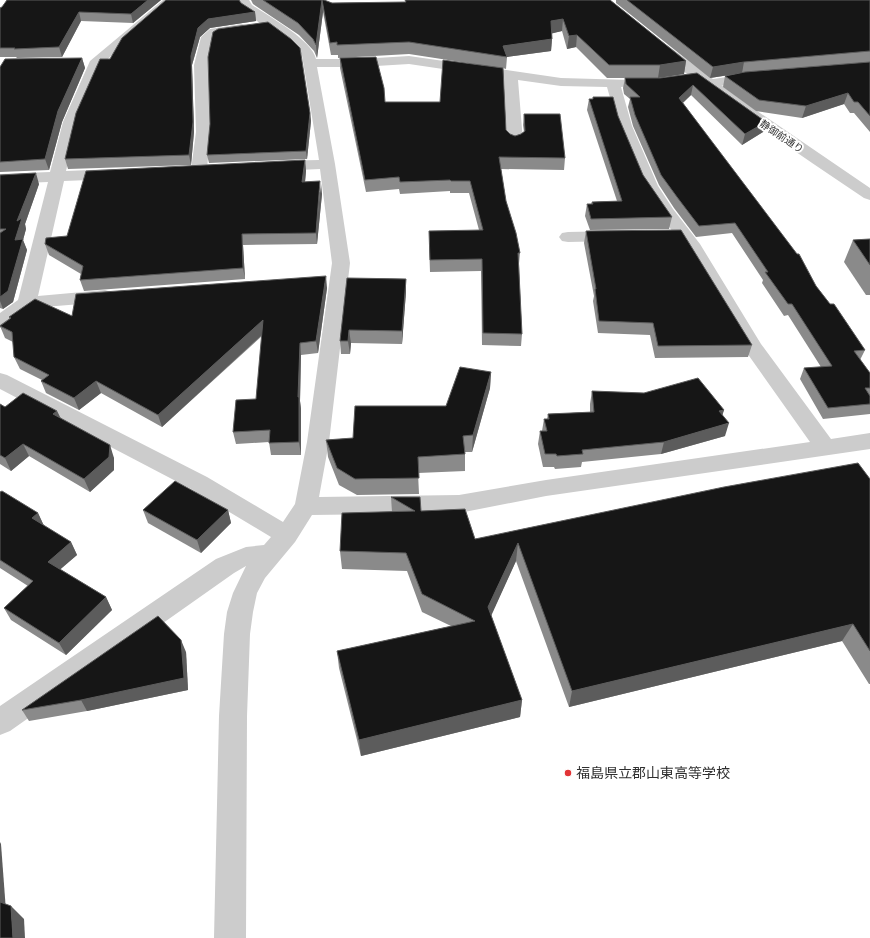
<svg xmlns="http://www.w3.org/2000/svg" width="870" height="938" viewBox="0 0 870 938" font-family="Arial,'Noto Sans JP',sans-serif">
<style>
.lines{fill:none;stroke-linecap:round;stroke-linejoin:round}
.minor{fill:#ccc;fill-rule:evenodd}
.tertiary{fill:#ccc;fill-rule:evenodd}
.wall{fill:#8a8a8a}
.shaded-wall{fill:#5c5c5c}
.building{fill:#161616;stroke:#5c5c5c}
.poi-dot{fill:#e23436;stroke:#fff;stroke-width:1.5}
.labels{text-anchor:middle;stroke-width:4;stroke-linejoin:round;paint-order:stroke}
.far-street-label{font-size:10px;fill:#2f2f2f;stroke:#fff}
.near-poi-label{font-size:14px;fill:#2f2f2f;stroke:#fff;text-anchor:start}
</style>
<rect width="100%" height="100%" fill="#fff"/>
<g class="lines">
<!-- minor -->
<g class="minor">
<polygon points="163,0 176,0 103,63 77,122 66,171 114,169 120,171 122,174 120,177 114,179 64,181 38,296 105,290 111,292 114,296 111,300 105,302 32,308 7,326 0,328 0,313 18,300 48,182 0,184 0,174 50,172 63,122 90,61"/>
<path d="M237,0H249L252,5C268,16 312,40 316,59H360L409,56L561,78L631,80L633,83L631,86L621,87L632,126L658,186L673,209L700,244L761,344L831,439L870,433V449L546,496L459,513L312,515L295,542L265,578L257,593L253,612L250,634L247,716L246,938H214L219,716L224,634L227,612L233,593L246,566L234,573L10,731L0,735V706L216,559L246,547L264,545L271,537L191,489L0,389V373L7,375L207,477L283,522L295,504L307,442L332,263L320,169L275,171L269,169L267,166L269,163L275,161L319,160L302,55C284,35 249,22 237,0ZM409,64L504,78L507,141L510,144L515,146L520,144L523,141L518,80L561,86L607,87L618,126L642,186L660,215L683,245L747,353L810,442L546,480L459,495L319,497L329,442L350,263L335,164L317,67H360Z"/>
<polygon points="242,24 246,25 248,28 246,31 219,35 213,39 208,65 210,132 207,170 205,173 199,175 193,173 191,170 196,132 194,65 201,37 210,29"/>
<polygon points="753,73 758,74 760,77 758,80 707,88 702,87 700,84 702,81 707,80"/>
<polygon points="615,231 621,232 624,236 621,240 615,241 568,242 562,241 559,237 562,233 568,232"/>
</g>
<!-- tertiary -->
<path class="tertiary" d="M662,44L667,45L744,102L870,188V200L864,198C794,151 724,103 657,51L655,48L657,45Z"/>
</g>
<!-- wall -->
<g class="wall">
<polygon points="7,0 161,0 133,23 81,21 62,57 17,58 16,57 0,57 0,8 2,7"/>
<polygon points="251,0 324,0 332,3 610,0 686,61 684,74 658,78 607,78 576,47 567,49 562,31 552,33 552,39 551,51 507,57 506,69 503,68 506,130 510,134 515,136 521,134 524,132 523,125 524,114 565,158 564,170 501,169 506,201 520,253 519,264 522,334 521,346 482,345 481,271 430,272 429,243 479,230 469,193 450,193 450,191 400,194 399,189 366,192 340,68 340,58 385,102 440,102 487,66 409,54 338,58 338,55 331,55 323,12 317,58 314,51 299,35 253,4"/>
<polygon points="616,0 870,0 870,132 854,113 850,113 844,104 802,118 756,111 723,87 725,76 847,64 742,73 710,78 616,3"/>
<polygon points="241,3 255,12 256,21 210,28 200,37 192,65 194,132 191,165 68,169 65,159 110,59"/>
<polygon points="82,58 85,68 62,122 49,170 0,172 0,67"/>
<polygon points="697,73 766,122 763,132 742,145 691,95 683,103 816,286 865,350 860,360 870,373 870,414 823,419 800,379 804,368 821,367 788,315 784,316 762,283 763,280 732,233 696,237 674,208 659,185 633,126 628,107 630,99 624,94 623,88 625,78 660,78"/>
<polygon points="593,97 618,116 643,175 672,217 669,229 590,230 585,216 587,204 591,204 592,202 617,201 587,110 589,99 593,99"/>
<polygon points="310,113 311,121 307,159 209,163 207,155"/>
<polygon points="305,160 306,171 305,182 322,194 317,244 243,245 245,279 84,291 80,280 81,274 49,255 45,244"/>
<polygon points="0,175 39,184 25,224 26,229 23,240 27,250 13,302 3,309 0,308"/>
<polygon points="586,231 752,345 748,357 655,358 650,335 598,333 593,301 594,296 584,243"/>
<polygon points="870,239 870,295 866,295 844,262 853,240"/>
<polygon points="347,278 406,279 406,292 402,344 351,343 350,354 341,354 340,341"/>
<polygon points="327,288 318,353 301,355 300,401 301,409 301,455 271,455 269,442 236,444 233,432 256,399 262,336 162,427 101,393 79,410 46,393 41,381 42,380 20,369 14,357 13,342 5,338 0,326 0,325 10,318 9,317 72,316"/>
<polygon points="491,372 490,388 472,452 465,452 465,471 418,473 419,494 357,495 339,485 328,457 326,440 353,438 446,406"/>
<polygon points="592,391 724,410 722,415 725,436 661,454 582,462 581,467 555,469 554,467 543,467 538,444 540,431 542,431 544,419 547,419 548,414 590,412 590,404"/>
<polygon points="0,404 5,407 57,411 61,419 114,458 114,470 90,492 29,456 11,471 0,464"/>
<polygon points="870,479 870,684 869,684 842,641 569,707 516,561 491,615 522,700 520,717 361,756 339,668 337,651 451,626 422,612 407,571 342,569 340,551 392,512 391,497 421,511 475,539"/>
<polygon points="0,492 38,513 44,526 71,542 77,555 60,569 106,597 112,610 66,655 11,620 4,608 28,586 0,568"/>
<polygon points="143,510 228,510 231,523 201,553 148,523"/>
<polygon points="186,652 188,690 87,711 29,721 22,710"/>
</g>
<!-- shaded-wall -->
<g class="shaded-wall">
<polygon points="148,0 161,0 133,23 131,14"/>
<polygon points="322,0 323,12 317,58 316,45"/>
<polygon points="79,12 81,21 62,57 59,47"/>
<polygon points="255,12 256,21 210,28 200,37 192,65 194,132 191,165 189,155 191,56 198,28 208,19"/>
<polygon points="563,19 562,31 550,34 551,21"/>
<polygon points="577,35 576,47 567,49 569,36"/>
<polygon points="552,39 551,51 507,57 503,46"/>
<polygon points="82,58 85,68 62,122 49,170 45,159 58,111"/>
<polygon points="686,61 684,74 658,78 660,65"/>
<polygon points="744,62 742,73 710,78 713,67"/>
<polygon points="693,85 691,95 677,108 679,98"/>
<polygon points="848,93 844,104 802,118 806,106"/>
<polygon points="310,113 311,121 307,159 306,151"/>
<polygon points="766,122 763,132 742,145 745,134"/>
<polygon points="305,160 306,171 304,193 302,182"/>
<polygon points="36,173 39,184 25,224 26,229 23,240 27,250 13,302 3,309 0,301 0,297 15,240 17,221"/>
<polygon points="321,183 322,194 317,244 316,233"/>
<polygon points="242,234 243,245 245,279 243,268"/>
<polygon points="326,276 327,288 318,353 316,341"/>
<polygon points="406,279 406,292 402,344 402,331"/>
<polygon points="263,320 265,332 162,427 158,415"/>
<polygon points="349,330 351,343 350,354 348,341"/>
<polygon points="300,343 301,355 300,401 301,409 301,455 299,442 298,397"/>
<polygon points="491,372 490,388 472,452 473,435"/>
<polygon points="96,381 101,393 79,410 74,398"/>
<polygon points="724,410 720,423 719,411"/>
<polygon points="57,411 63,423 53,414"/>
<polygon points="729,423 725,436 661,454 664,442"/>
<polygon points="23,444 29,456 11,471 5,458"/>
<polygon points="110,445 114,458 114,470 90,492 84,479"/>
<polygon points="228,510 231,523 201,553 197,540"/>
<polygon points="38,513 44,526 32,518"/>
<polygon points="71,542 77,555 55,574 48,562"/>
<polygon points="518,543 516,561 487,625 488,607"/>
<polygon points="106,597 112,610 66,655 59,643"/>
<polygon points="853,624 842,641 569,707 572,691"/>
<polygon points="181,640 186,652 188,690 87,711 81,700"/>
<polygon points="522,700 520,717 361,756 359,740"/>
<polygon points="0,842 1,844 6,911 0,906"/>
<polygon points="11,906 24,919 25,938 13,938"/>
</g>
<!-- building -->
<g class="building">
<polygon points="7,0 148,0 131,14 79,12 59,47 14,49 15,48 0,48 0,8 2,7"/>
<polygon points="166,0 239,0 241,3 255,12 208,19 198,28 191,56 193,122 189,155 65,159 76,113 100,59 110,59 122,38"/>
<polygon points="263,0 324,0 332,3 406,2 405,0 610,0 686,61 660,65 609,65 577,35 569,36 563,19 551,21 552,39 503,46 507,57 409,42 337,45 337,42 330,43 322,0 316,45 313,39 298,23"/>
<polygon points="627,0 870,0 870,51 744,62 713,67"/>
<polygon points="268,22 291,39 300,48 310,113 306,151 207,155 210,124 208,57 213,32 218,29"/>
<polygon points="376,57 384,88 385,102 440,102 443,60 503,68 506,130 510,134 515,136 521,134 525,131 524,114 560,114 565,158 499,157 506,201 516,233 520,253 518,253 522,334 483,333 482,259 430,260 429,231 483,230 470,181 451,181 450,180 400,182 399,177 365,180 340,58"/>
<polygon points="82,58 58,111 45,159 0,162 0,67 5,59"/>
<polygon points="870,62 870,116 858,102 854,102 848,93 806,106 759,100 725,76 745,72"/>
<polygon points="697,73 766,122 745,134 693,85 679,98 797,254 799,254 816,286 830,304 834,304 865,350 854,351 870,373 870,388 865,388 870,396 870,404 828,408 804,368 832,366 792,304 788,304 765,272 768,272 735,223 699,226 677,197 661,175 635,115 630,97 640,97 626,84 625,78 660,78"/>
<polygon points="593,97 613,97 618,116 643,175 672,217 591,219 587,204 593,204 592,202 622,201 589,99 593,99"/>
<polygon points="305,160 302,182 320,181 316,233 242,234 243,268 80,280 83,266 45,244 46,238 67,236 86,171"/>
<polygon points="36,173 17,221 22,218 15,240 23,239 8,291 0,297 0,233 6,229 0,229 0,175"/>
<polygon points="681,230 752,345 658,346 653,323 599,321 595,289 596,289 586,231"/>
<polygon points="870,239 870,265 853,240"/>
<polygon points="326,276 316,341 300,343 298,397 299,397 299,442 269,443 270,430 233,432 236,400 256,399 263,320 158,415 96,381 74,398 41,381 49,375 14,357 12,332 0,326 11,318 9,317 35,299 72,316 76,294"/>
<polygon points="347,278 406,279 402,331 349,330 348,341 340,341"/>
<polygon points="460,367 491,372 473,435 463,436 465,454 418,457 419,478 355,479 337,468 326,440 353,438 355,406 446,406"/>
<polygon points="698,378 724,410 719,411 729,423 664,442 582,450 583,454 557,456 556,454 545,454 540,431 547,431 544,419 549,419 548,414 594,412 592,391 644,393"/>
<polygon points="23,393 57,411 53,414 110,445 109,457 84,479 23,444 5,458 0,455 0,404 5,407"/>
<polygon points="858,463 870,479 870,651 853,624 572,691 518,543 488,607 522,700 359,740 337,651 475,621 422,594 406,553 340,551 342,513 415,511 391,497 420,497 421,511 465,509 475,539 724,487"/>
<polygon points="175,481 228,510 197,540 143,510"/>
<polygon points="2,491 38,513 32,518 71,542 48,562 106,597 59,643 4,608 33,581 0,560 0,492"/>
<polygon points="158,616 181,640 184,678 81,700 22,710"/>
<polygon points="0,902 11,906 13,938 0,938"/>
</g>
<!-- markers -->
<circle class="poi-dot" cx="568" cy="773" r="4"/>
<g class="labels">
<!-- far-street labels -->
<g class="far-street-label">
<text transform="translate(782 136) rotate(34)" y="4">静御前通り</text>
</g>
<!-- near-poi labels -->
<g class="near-poi-label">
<text x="576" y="778">福島県立郡山東高等学校</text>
</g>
</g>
</svg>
